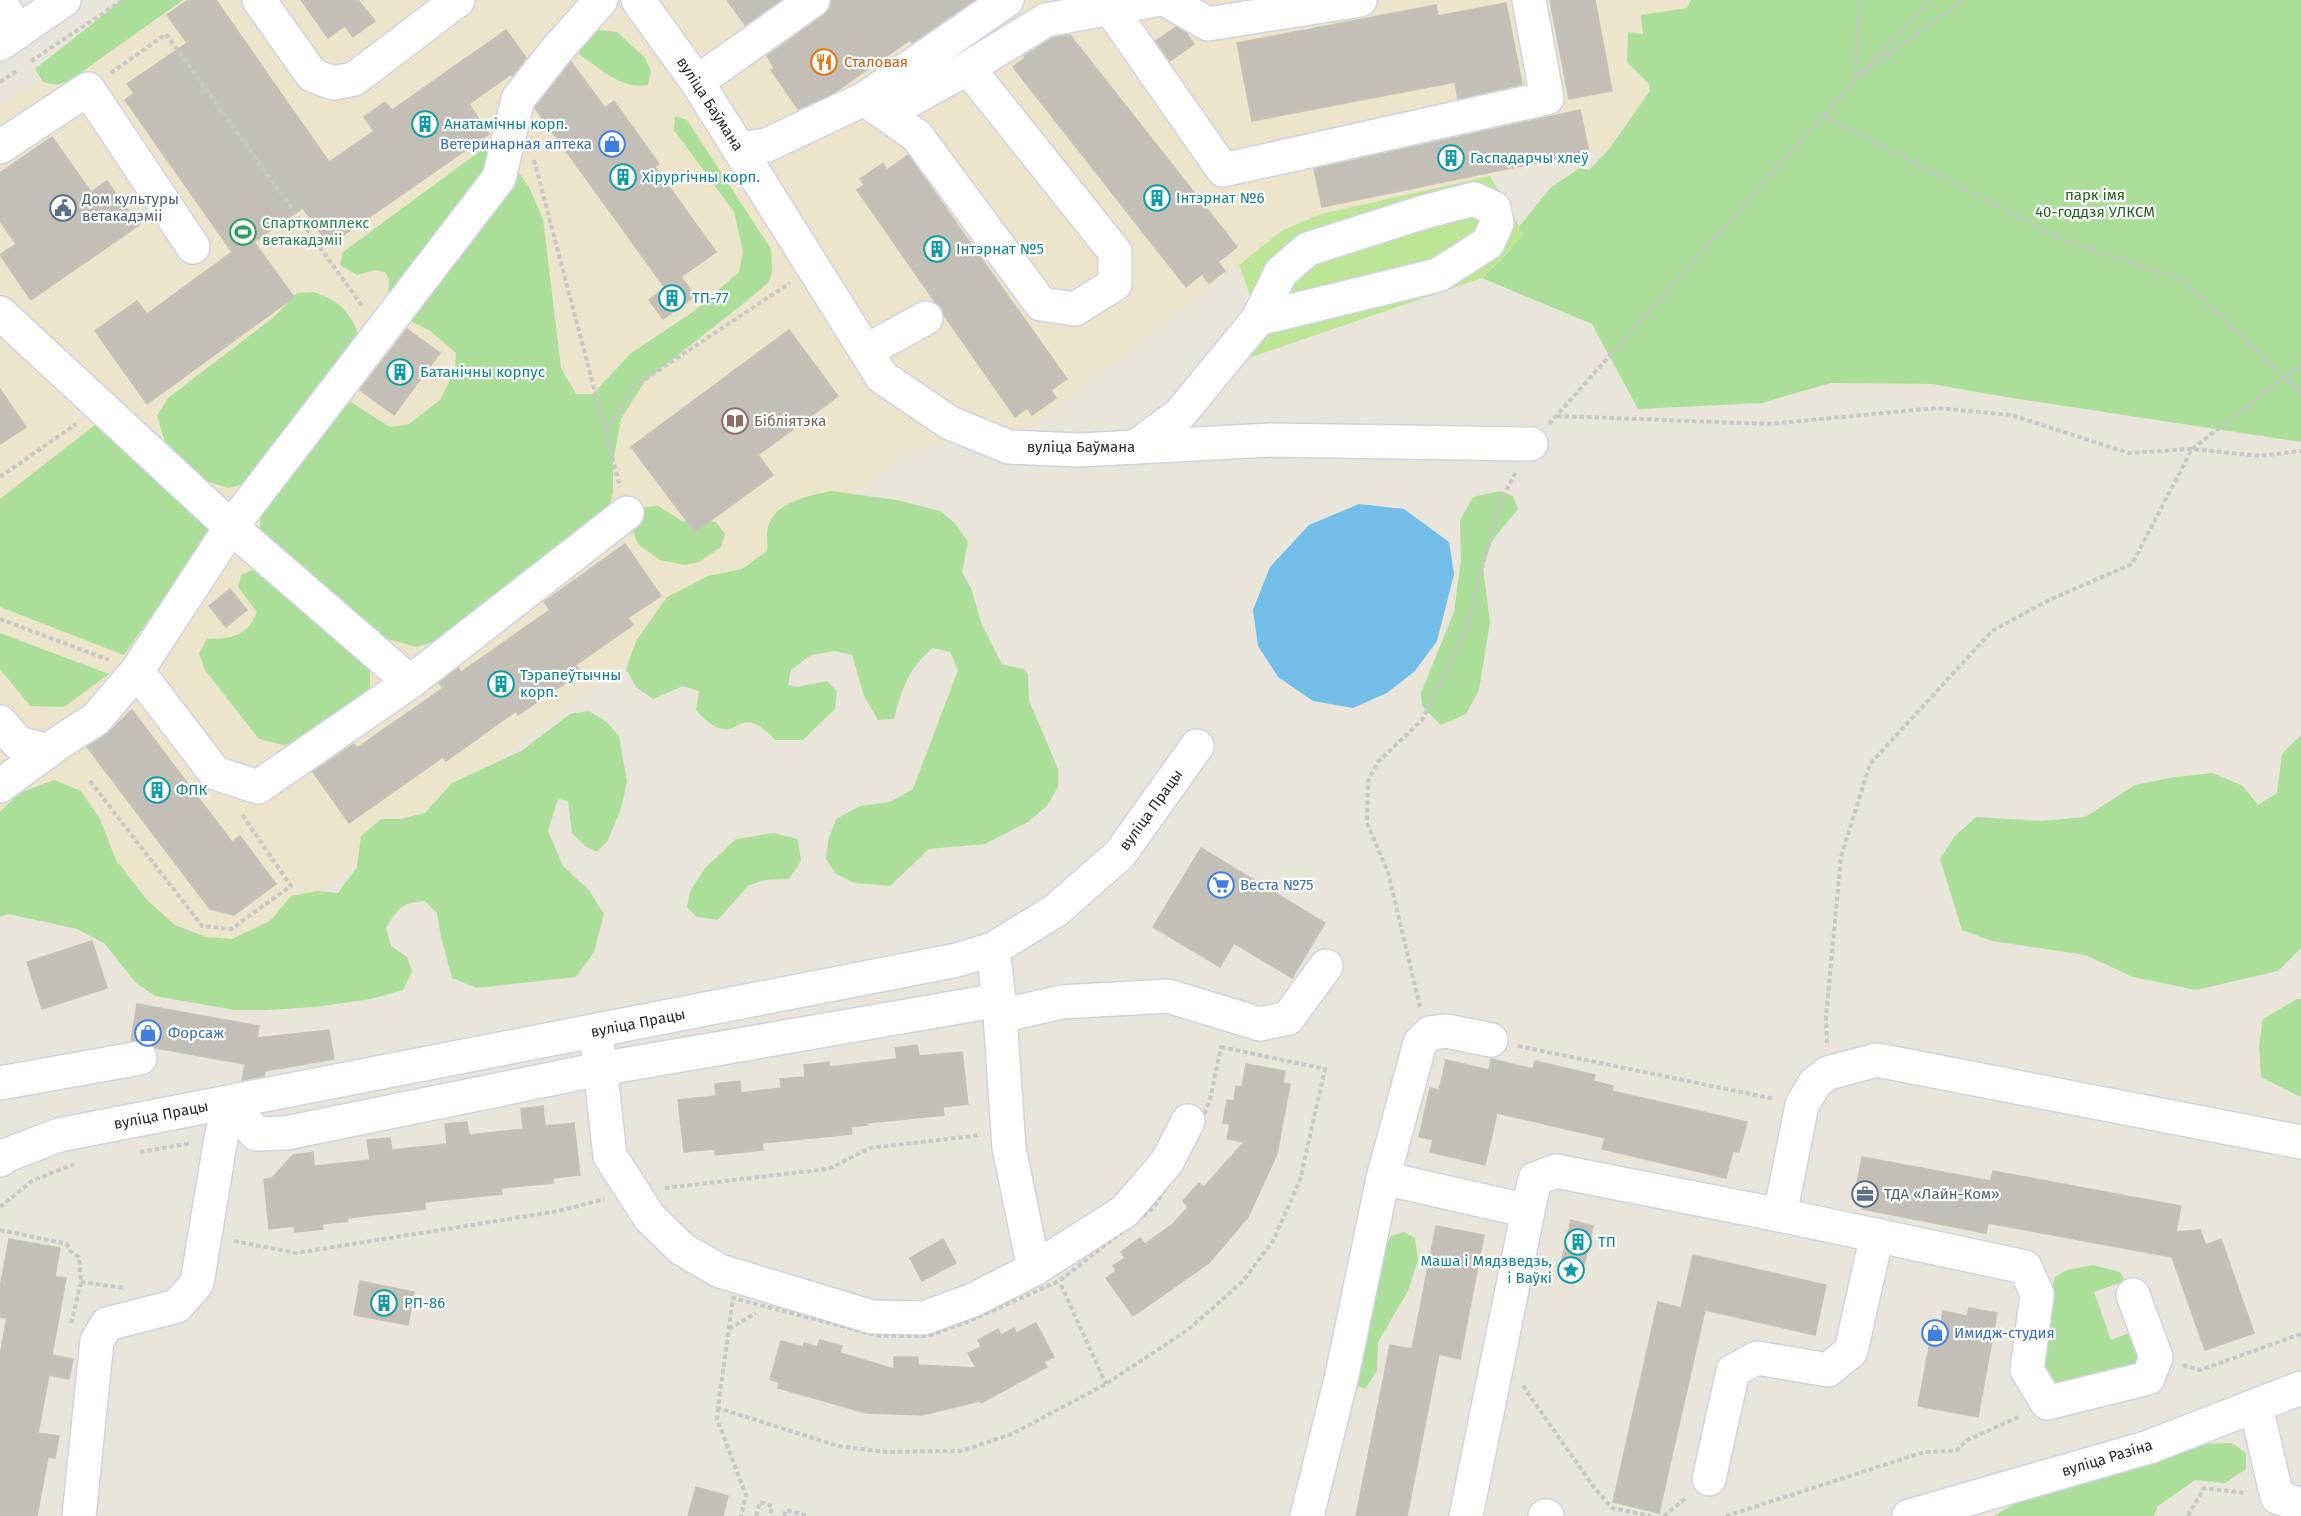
<svg xmlns="http://www.w3.org/2000/svg" width="2301" height="1516" viewBox="0 0 2301 1516" font-family="'Fira Sans',sans-serif">
<style>
.education{fill:#ece4cb}
.green{fill:#abdf99}
.pitch{fill:#bce695}
.water{fill:#72bee9}
.building{fill:#c3bfb7;stroke:#c6c1b5;stroke-width:1.5}
.lines{fill:none;stroke-linecap:round;stroke-linejoin:round}
.minor-casing{stroke:#d0d2e1;stroke-width:36}
.path{stroke:#c7c7c7;stroke-width:4;stroke-dasharray:4.5 3;stroke-linecap:butt}
.minor{stroke:#fff;stroke-width:33}
.labels{text-anchor:middle;stroke-width:4.5;stroke-linejoin:round;paint-order:stroke}
.food-label{font-size:15px;fill:#c56008;stroke:#fff;text-anchor:start}
.street-label{font-size:15px;fill:#292929;stroke:#fff}
.culture-label{font-size:15px;fill:#0d838f;stroke:#fff;text-anchor:start}
.shop-label{font-size:15px;fill:#366cbe;stroke:#fff;text-anchor:start}
.park-label{font-size:15px;fill:#25621d;stroke:#fff}
.service-label{font-size:15px;fill:#4e5e75;stroke:#fff;text-anchor:start}
.leisure-label{font-size:15px;fill:#27864d;stroke:#fff;text-anchor:start}
.education-label{font-size:15px;fill:#785e54;stroke:#fff;text-anchor:start}
</style>
<rect width="100%" height="100%" fill="#eae5db"/>
<!-- education -->
<polygon class="education" points="152,0 1693,0 1694,7 1641,15 1650,91 1609,149 1321,214 1283,230 1027,431 915,448 234,957 0,897 0,106"/>
<!-- green -->
<g class="green">
<polygon points="122,0 183,0 69,81 57,85 43,82 35,69"/>
<polygon points="1691,0 2301,0 2301,442 1987,394 1933,384 1831,383 1762,403 1638,409 1592,324 1482,278 1510,250 1514,233 1551,187 1580,168 1589,170 1609,149 1650,91 1649,84 1627,62 1628,32 1643,34 1641,15 1687,8"/>
<path d="M588,29L617,32L645,58L651,71L648,85C621,90 600,68 579,54L580,41Z"/>
<polygon points="675,116 687,120 771,249 772,272 769,282 749,299 645,381 621,419 613,463 613,493 607,512 451,638 416,647 381,637 259,536 262,509 333,411 351,402 390,427 409,424 440,400 455,370 456,353 429,330 392,312 388,303 389,280 385,272 375,270 357,275 340,265 343,252 483,149 497,149 507,156 529,187 543,219 561,368 576,394 593,394 630,354 693,312 739,272 743,252 734,212 674,130"/>
<path d="M312,292C338,299 350,311 359,336L247,483L228,488L210,482L185,471L169,456L157,416L168,398L274,317L297,293Z"/>
<polygon points="95,425 211,531 124,655 0,607 0,499"/>
<path d="M831,491L897,500L940,511L955,523L968,542L962,572L971,588L982,625L1002,664L1024,669L1028,675L1029,700L1058,769V787L1047,806L1028,822L985,844L929,849L890,886L854,883L835,873L826,859L828,841L836,819L860,806L890,802L913,789L958,670L950,652L932,648C907,672 903,686 894,719L878,720L864,696L852,655L835,651L811,655L791,670L788,685L797,687L827,681L837,691L835,709L803,740H775C766,731 756,719 742,723C738,725 733,729 728,729C715,731 704,718 696,710L699,691L683,686L653,699L636,687L626,669L636,641L667,597L708,576L742,569L767,551C768,544 766,535 768,527C775,501 809,496 831,491Z"/>
<polygon points="1500,491 1513,496 1518,509 1492,541 1483,568 1490,622 1479,690 1466,714 1441,725 1422,706 1421,693 1454,612 1461,560 1460,520 1473,497"/>
<polygon points="658,506 682,521 716,522 725,534 721,547 699,562 685,565 660,560 638,544 633,531 636,518 645,507"/>
<path d="M254,569L370,665V687L363,701L312,738L284,745L259,739L205,670L199,653L207,639C231,639 248,636 257,612L238,587L241,575Z"/>
<polygon points="0,633 109,674 64,707 30,706 0,669"/>
<path d="M589,711L608,723L619,737L627,781L621,809L608,840L597,852L585,846L572,833L568,801L558,799L548,831L563,866L589,890L604,914L594,952L576,977L477,988L452,978L441,937L437,913L425,901C402,902 398,909 386,928L391,946L407,957L412,972L403,990L371,999L316,1007L267,1010H234L155,996L136,983L104,943L77,929L8,914L0,917V812L19,793L54,780L81,791L100,819L116,860L147,900L175,925L206,937L232,939L270,921L291,896L317,891L338,893L357,867L361,836L381,819H400L425,813L452,783L521,751L570,714Z"/>
<polygon points="2301,735 2301,948 2278,971 2196,990 2133,977 2085,955 1992,941 1962,930 1940,859 1955,836 1976,817 2041,821 2085,817 2135,785 2169,778 2213,773 2243,786 2258,805 2277,793 2282,754"/>
<polygon points="773,833 798,839 801,861 789,879 764,880 748,886 718,920 697,917 687,907 690,891 705,868 736,839"/>
<polygon points="2297,999 2301,999 2301,1097 2261,1077 2259,1046 2263,1019"/>
<polygon points="1404,1232 1415,1238 1418,1260 1408,1291 1378,1342 1377,1371 1365,1389 1356,1385 1382,1254 1391,1236"/>
<path d="M2093,1265L2120,1272L2125,1281L2094,1292L2111,1340L2129,1333C2141,1342 2141,1351 2138,1365L2061,1388C2023,1369 2047,1309 2055,1277L2067,1270Z"/>
<polygon points="2232,1443 2246,1453 2246,1469 2225,1483 2195,1480 2158,1506 2154,1516 1994,1516 2019,1501 2132,1470 2192,1444"/>
</g>
<!-- pitch -->
<polygon class="pitch" points="1490,176 1524,235 1482,278 1240,361 1253,304 1239,265 1283,230 1321,214"/>
<!-- water -->
<polygon class="water" points="1359,504 1404,509 1449,542 1454,574 1437,641 1415,671 1387,693 1353,708 1313,701 1278,677 1258,646 1253,610 1270,567 1309,525"/>
<!-- building -->
<g class="building">
<polygon points="188,0 216,0 329,162 374,131 364,117 385,102 392,110 506,30 526,58 512,76 511,74 469,104 489,134 329,245 303,208 254,242 294,297 147,404 95,331 137,301 147,314 232,252 125,100 134,93 127,84 187,43 167,15"/>
<polygon points="301,0 358,0 375,21 353,37 345,26 328,38"/>
<polygon points="727,0 781,0 745,25"/>
<polygon points="831,0 974,0 912,43 910,40 832,94 798,109 771,70 774,68 767,56 824,15 830,8"/>
<polygon points="1550,0 1595,0 1612,91 1569,99"/>
<polygon points="1506,3 1522,84 1458,99 1455,82 1252,121 1237,43 1436,5 1438,16"/>
<polygon points="1176,27 1186,33 1194,44 1170,61 1156,41"/>
<polygon points="1070,35 1237,247 1218,262 1225,271 1209,283 1202,274 1186,287 1013,67 1025,58 1024,56 1053,38"/>
<polygon points="571,62 605,108 614,101 659,164 655,167 716,252 681,277 695,296 663,319 649,300 665,288 535,108"/>
<polygon points="1580,110 1589,152 1322,207 1314,169"/>
<polygon points="52,137 91,192 107,181 139,225 31,300 0,255 16,244 0,221 0,173"/>
<polygon points="908,155 1067,379 1051,390 1056,398 1032,415 1027,408 1015,417 944,315 942,308 935,302 857,190 864,185 860,179 883,163 887,170"/>
<polygon points="407,329 440,353 394,415 360,390"/>
<polygon points="789,330 838,396 758,455 773,475 695,532 631,447"/>
<polygon points="0,389 26,427 0,444"/>
<polygon points="625,544 661,596 628,618 633,625 576,665 581,672 518,715 516,711 446,761 443,757 349,823 313,772 354,744 357,748 443,688 439,683 458,668 461,672 550,610 544,602"/>
<polygon points="230,589 247,610 226,627 209,606"/>
<polygon points="132,710 232,842 240,836 276,884 234,915 210,909 87,747 106,735"/>
<polygon points="1201,848 1325,923 1292,978 1234,943 1220,967 1153,927"/>
<polygon points="92,941 107,988 42,1009 27,962"/>
<polygon points="137,1004 259,1026 257,1038 329,1030 334,1059 265,1071 264,1076 242,1080 245,1064 156,1048 146,1040 131,1041"/>
<polygon points="917,1045 919,1056 962,1052 968,1104 943,1107 944,1115 866,1123 867,1125 851,1127 852,1134 762,1143 763,1150 715,1155 714,1149 684,1152 678,1100 716,1096 715,1084 740,1081 741,1093 781,1088 780,1079 805,1077 804,1065 829,1062 830,1067 897,1059 895,1048"/>
<polygon points="1491,1059 1533,1069 1535,1061 1595,1075 1593,1081 1613,1086 1612,1091 1747,1122 1739,1152 1733,1151 1726,1178 1602,1149 1605,1138 1497,1113 1485,1165 1430,1152 1433,1140 1419,1137 1430,1088 1439,1090 1446,1060 1489,1070"/>
<polygon points="1246,1064 1285,1071 1283,1083 1290,1084 1277,1154 1248,1217 1209,1263 1133,1316 1106,1278 1116,1271 1113,1266 1125,1258 1121,1252 1140,1238 1145,1244 1173,1224 1188,1207 1183,1201 1199,1183 1204,1187 1244,1142 1227,1139 1230,1124 1223,1123 1227,1100 1234,1101 1236,1086 1242,1087"/>
<polygon points="543,1106 545,1126 574,1123 580,1175 553,1178 553,1183 501,1188 502,1194 425,1202 425,1209 347,1218 348,1221 322,1224 323,1229 295,1232 294,1226 269,1229 264,1179 272,1178 293,1155 313,1152 314,1166 370,1160 367,1140 390,1138 392,1150 447,1144 445,1124 467,1122 469,1135 523,1129 521,1109"/>
<polygon points="1862,1157 1991,1181 1993,1171 2181,1206 2176,1232 2200,1230 2206,1245 2221,1239 2254,1333 2205,1350 2172,1257 1988,1223 1986,1233 1862,1209 1866,1185 1857,1183"/>
<polygon points="1571,1220 1593,1226 1584,1265 1562,1259"/>
<polygon points="1436,1226 1484,1235 1460,1359 1439,1354 1407,1516 1356,1516 1390,1345 1412,1349"/>
<polygon points="9,1239 60,1248 55,1276 66,1278 52,1355 73,1359 69,1379 49,1375 38,1433 59,1436 55,1458 48,1457 37,1516 0,1516 0,1355 7,1318 0,1317 0,1288"/>
<polygon points="943,1239 956,1263 922,1281 910,1258"/>
<polygon points="1693,1255 1826,1285 1815,1335 1705,1310 1659,1513 1613,1502 1658,1302 1681,1308"/>
<polygon points="360,1281 414,1292 408,1325 354,1315"/>
<polygon points="1969,1308 1997,1313 1978,1417 1918,1406 1932,1332 1939,1334 1943,1311 1967,1316"/>
<polygon points="1036,1323 1054,1357 1044,1362 1047,1367 981,1403 980,1401 922,1415 866,1413 778,1388 779,1383 770,1379 781,1341 803,1347 804,1343 817,1347 820,1340 842,1346 840,1353 894,1369 894,1357 918,1357 918,1365 976,1368 968,1353 981,1347 978,1340 998,1329 1001,1335 1014,1328 1016,1333"/>
<polygon points="696,1487 728,1496 723,1516 688,1516"/>
</g>
<g class="lines">
<!-- minor casing -->
<g class="minor-casing">
<g id="minor">
<polyline points="259,0 312,75 333,83 354,79 458,0"/>
<polyline points="638,0 697,82 882,377 950,423 1009,447 1079,450 1272,440 1531,444"/>
<polyline points="1166,0 1208,24 1360,0"/>
<polyline points="0,2 18,32"/>
<polyline points="1110,8 1223,170 1547,98 1529,0"/>
<polyline points="0,44 64,0"/>
<polyline points="968,68 1046,20 1155,0"/>
<polyline points="697,82 813,0"/>
<polyline points="864,99 917,136 1041,304 1075,309 1115,284 1115,252 968,68 886,113"/>
<polyline points="0,147 88,89 193,247"/>
<polyline points="739,149 767,145 864,99 1007,0"/>
<polyline points="0,313 231,527 410,682"/>
<polyline points="866,351 926,318"/>
<polyline points="1135,447 1180,414 1258,319 1438,275 1488,243 1497,223 1494,208 1474,199 1424,212 1308,249 1281,272 1258,319"/>
<polyline points="137,671 215,773 258,787 410,682 627,513"/>
<polyline points="0,722 18,743 48,751"/>
<polyline points="0,786 60,742 96,719 137,671 231,527 499,178 518,99 555,52 601,0"/>
<polyline points="993,949 999,1000 1009,1148 1034,1269"/>
<polyline points="1000,1016 1062,1002 1168,996 1260,1024 1288,1018 1326,966"/>
<polyline points="596,1031 610,1156 650,1218 682,1249 720,1271 872,1317 924,1318 973,1300 1034,1269 1125,1211 1167,1162 1188,1121"/>
<polyline points="0,1083 140,1058"/>
<polyline points="230,1102 256,1134 286,1133 600,1069 999,1000"/>
<polyline points="0,1160 7,1155 59,1135 957,960 993,949 1055,911 1120,854 1197,746"/>
<polyline points="1383,1178 1528,1211 1535,1179 1556,1171 1780,1215 1802,1105 1815,1083 1828,1073 1877,1060 2301,1142"/>
<polyline points="1780,1215 2025,1267 2037,1294 2027,1370 2047,1403 2148,1378 2156,1357 2133,1295"/>
<polyline points="2256,1407 2277,1497 2301,1505"/>
<polyline points="1709,1479 1733,1371 1757,1358 1828,1370 1851,1351 1877,1235"/>
<polyline points="79,1516 97,1341 107,1324 177,1306 197,1283 221,1138 230,1102"/>
<polyline points="1307,1516 1342,1375 1383,1178 1420,1043 1430,1033 1447,1031 1491,1040"/>
<polyline points="1466,1516 1528,1211"/>
<polyline points="1545,1516 1547,1516"/>
<polyline points="1909,1516 2149,1447 2301,1388"/>
</g>
</g>
<!-- path -->
<g class="path">
<polyline points="31,61 123,0"/>
<polyline points="111,73 166,34 363,307"/>
<polyline points="1863,74 1963,0"/>
<polyline points="1855,80 1860,0"/>
<polyline points="0,82 18,70"/>
<polyline points="1824,116 2063,240 2183,280 2301,394"/>
<polyline points="534,160 620,487"/>
<polyline points="1557,416 1769,424 1937,408 2011,415 2129,453 2192,449 2260,456 2301,451"/>
<polyline points="1549,424 1855,80 1930,0"/>
<polyline points="606,433 632,388 790,283"/>
<polyline points="0,477 76,424"/>
<polyline points="0,619 109,660"/>
<polyline points="90,781 202,926 231,929 291,886 241,813"/>
<polyline points="1420,1007 1388,872 1367,823 1368,781 1378,762 1422,720 1465,633 1499,504 1516,472"/>
<polyline points="1827,1043 1826,1017 1841,857 1870,764 1992,631 2049,600 2132,564 2192,449 2301,365"/>
<polyline points="1518,1046 1775,1099"/>
<polygon points="1221,1047 1325,1069 1300,1180 1273,1241 1243,1281 1189,1329 1106,1384 1012,1434 961,1451 886,1452 838,1446 718,1408 733,1298 880,1336 927,1336 967,1322 1059,1281 1153,1208 1186,1157 1210,1100"/>
<polyline points="140,1152 192,1143"/>
<polyline points="665,1188 828,1169 870,1148 981,1135"/>
<polyline points="0,1207 32,1181 74,1164"/>
<polyline points="0,1230 67,1244 70,1251 79,1257 81,1282 71,1324"/>
<polyline points="234,1241 296,1253 559,1211 604,1199"/>
<polyline points="81,1282 125,1288"/>
<polyline points="1061,1285 1106,1384"/>
<polyline points="729,1329 756,1313"/>
<polyline points="2183,1365 2200,1370 2301,1334"/>
<polyline points="1523,1386 1593,1486 1612,1508 1651,1516"/>
<polyline points="718,1408 717,1419 746,1495 741,1516"/>
<polyline points="756,1516 760,1502 772,1506 770,1516"/>
<polyline points="784,1516 786,1510 808,1516"/>
<polyline points="1664,1516 1687,1497"/>
<polyline points="1726,1516 1924,1452 1956,1451 1967,1440 2021,1416"/>
<polyline points="2188,1516 2204,1488 2245,1493"/>
</g>
<!-- minor -->
<use href="#minor" class="minor"/>
</g>
<!-- icons -->
<defs>
<g id="restaurant-ring" transform="scale(1.35)"><circle r="9.5" fill="#fff" stroke="#e8710a" stroke-width="1.5"/><path d="M-5-6h1v4h1v-4h1v4h1v-4h1v5L-1.5 .5V6h-2V.5L-5-1ZM5-6V6H3V1.5H1.5Q1.5-4 5-6Z" fill="#e8710a"/></g>
<g id="building-ring" transform="scale(1.35)"><circle r="9.5" fill="#fff" stroke="#0f9aa8" stroke-width="1.5"/><path d="M-4-6H4V6H1V3H-1V6H-4ZM-2.5-4.3h1.7v1.8h-1.7ZM.8-4.3h1.7v1.8H.8ZM-2.5-1h1.7V.8h-1.7ZM.8-1h1.7V.8H.8Z" fill="#0f9aa8"/></g>
<g id="shop-ring" transform="scale(1.35)"><circle r="9.5" fill="#fff" stroke="#3f7fe0" stroke-width="1.5"/><path d="M-5-2.5h2.3a2.7 3.5 0 0 1 5.4 0H5L5.5 6h-11ZM-1.5-2.5h3a1.5 2.3 0 0 0-3 0Z" fill="#3f7fe0"/></g>
<g id="civic-ring" transform="scale(1.35)"><circle r="9.5" fill="#fff" stroke="#5c6f8a" stroke-width="1.5"/><path d="M-.6-6.5H3V-4.5H.6V-3L4-1V1h2V6H-6V1h2V-1L-.6-3ZM-1.2 2.5V6h2.4V2.5Z" fill="#5c6f8a"/></g>
<g id="stadium-ring" transform="scale(1.35)"><circle r="9.5" fill="#fff" stroke="#2e9e5b" stroke-width="1.5"/><path d="M0-5a6.5 5 0 1 0 0 10a6.5 5 0 1 0 0-10ZM-3.5-1.8h7v3.6h-7Z" fill="#2e9e5b"/></g>
<g id="library-ring" transform="scale(1.35)"><circle r="9.5" fill="#fff" stroke="#8d6e63" stroke-width="1.5"/><path d="M-6-4Q-3-5.5-.7-3.5V5Q-3 3-6 4ZM6-4Q3-5.5 .7-3.5V5Q3 3 6 4Z" fill="#8d6e63"/></g>
<g id="supermarket-ring" transform="scale(1.35)"><circle r="9.5" fill="#fff" stroke="#3f7fe0" stroke-width="1.5"/><path d="M-6-5.5h2.5l.6 2H6L4.5 2H-2.5L-4.4-4H-6ZM-1.5 3.2a1.3 1.3 0 1 0 .1 0ZM3 3.2a1.3 1.3 0 1 0 .1 0Z" fill="#3f7fe0"/></g>
<g id="office-ring" transform="scale(1.35)"><circle r="9.5" fill="#fff" stroke="#5c6f8a" stroke-width="1.5"/><path d="M-6-3h4V-5.5h4V-3h4V5H-6ZM-1-4.5V-3h2v-1.5ZM-6 0V1H6V0Z" fill="#5c6f8a"/></g>
<g id="sight-ring" transform="scale(1.35)"><circle r="9.5" fill="#fff" stroke="#0f9aa8" stroke-width="1.5"/><path d="M0-6L1.8-2.2L6-1.7L2.9 1.2L3.7 5.4L0 3.3L-3.7 5.4L-2.9 1.2L-6-1.7L-1.8-2.2Z" fill="#0f9aa8"/></g>
</defs>
<g fill-rule="evenodd">
<use href="#restaurant-ring" x="824" y="62"/>
<use href="#building-ring" x="425" y="124"/>
<use href="#shop-ring" x="612" y="144"/>
<use href="#building-ring" x="1451" y="158"/>
<use href="#building-ring" x="623" y="177"/>
<use href="#building-ring" x="1157" y="198"/>
<use href="#civic-ring" x="63" y="208"/>
<use href="#stadium-ring" x="243" y="232"/>
<use href="#building-ring" x="937" y="249"/>
<use href="#building-ring" x="672" y="298"/>
<use href="#building-ring" x="400" y="372"/>
<use href="#library-ring" x="735" y="421"/>
<use href="#building-ring" x="501" y="684"/>
<use href="#building-ring" x="157" y="790"/>
<use href="#supermarket-ring" x="1221" y="885"/>
<use href="#shop-ring" x="148" y="1033"/>
<use href="#office-ring" x="1865" y="1194"/>
<use href="#building-ring" x="1578" y="1242"/>
<use href="#sight-ring" x="1571" y="1270"/>
<use href="#building-ring" x="384" y="1303"/>
<use href="#shop-ring" x="1935" y="1333"/>
</g>
<g class="labels">
<!-- food labels -->
<g class="food-label">
<text x="844" y="67">Сталовая</text>
</g>
<!-- street labels -->
<g class="street-label">
<text transform="translate(710 104) rotate(57)" y="5">вуліца Баўмана</text>
<text x="1081" y="452">вуліца Баўмана</text>
<text transform="translate(1151 810) rotate(-54)" y="5">вуліца Працы</text>
<text transform="translate(638 1023) rotate(-11)" y="5">вуліца Працы</text>
<text transform="translate(161 1115) rotate(-11)" y="5">вуліца Працы</text>
<text transform="translate(2107 1458) rotate(-17)" y="5">вуліца Разіна</text>
</g>
<!-- culture labels -->
<g class="culture-label">
<text x="444" y="129">Анатамічны корп.</text>
<text x="1470" y="163">Гаспадарчы хлеў</text>
<text x="642" y="182">Хірургічны корп.</text>
<text x="1176" y="203">Інтэрнат №6</text>
<text x="956" y="254">Інтэрнат №5</text>
<text x="692" y="303">ТП-77</text>
<text x="420" y="377">Батанічны корпус</text>
<text x="520" y="680">Тэрапеўтычны<tspan x="520" dy="17">корп.</tspan></text>
<text x="176" y="795">ФПК</text>
<text x="1598" y="1247">ТП</text>
<text x="1552" y="1266" text-anchor="end">Маша і Мядзведзь,<tspan x="1552" dy="17">і Ваўкі</tspan></text>
<text x="404" y="1308">РП-86</text>
</g>
<!-- shop labels -->
<g class="shop-label">
<text x="592" y="149" text-anchor="end">Ветеринарная аптека</text>
<text x="1240" y="890">Веста №75</text>
<text x="168" y="1038">Форсаж</text>
<text x="1954" y="1338">Имидж-студия</text>
</g>
<!-- park labels -->
<g class="park-label">
<text x="2095" y="200">парк імя<tspan x="2095" dy="17">40-годдзя УЛКСМ</tspan></text>
</g>
<!-- service labels -->
<g class="service-label">
<text x="82" y="204">Дом культуры<tspan x="82" dy="17">ветакадэміі</tspan></text>
<text x="1884" y="1199">ТДА «Лайн-Ком»</text>
</g>
<!-- leisure labels -->
<g class="leisure-label">
<text x="262" y="228">Спарткомплекс<tspan x="262" dy="17">ветакадэміі</tspan></text>
</g>
<!-- education labels -->
<g class="education-label">
<text x="754" y="426">Бібліятэка</text>
</g>
</g>
</svg>
